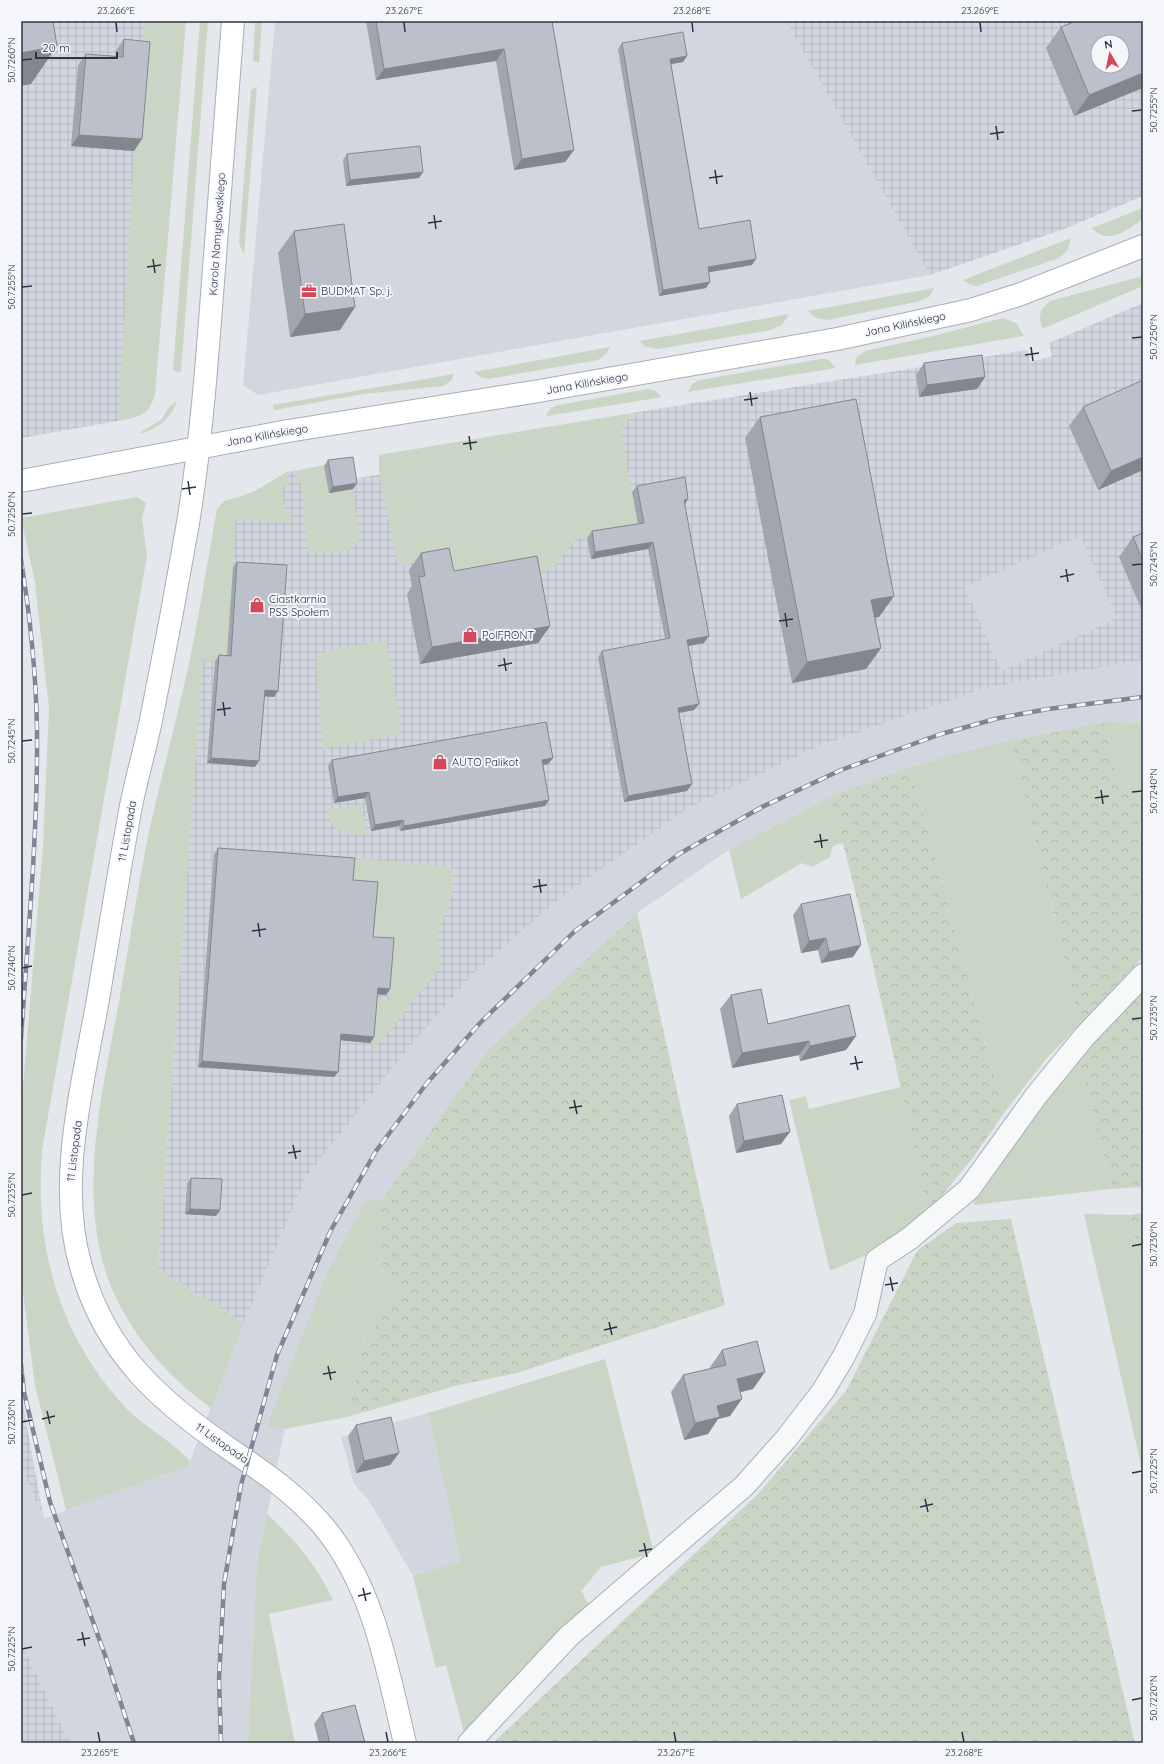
<svg xmlns="http://www.w3.org/2000/svg" width="1164" height="1764" viewBox="0 0 1164 1764" font-family="Quicksand,sans-serif">
<style>
.built{fill:#d2d6de}
.industrial{fill:url(#industrial-grid);fill-rule:evenodd}
.green{fill:#c9d6c5}
.forest{fill:url(#forest-crowns)}
.lines{fill:none;stroke-linecap:round;stroke-linejoin:round}
.street-casing{stroke:#a9aeb7;stroke-width:24}
.secondary-casing{stroke:#a9aeb7;stroke-width:24}
.street{stroke:#f7f8fa;stroke-width:22}
.secondary{stroke:#fff;stroke-width:22}
.rail-casing{stroke:#7d8696;stroke-width:4.5}
.rail{stroke:#f4f6f9;stroke-width:3;stroke-dasharray:9;stroke-linecap:butt}
.wall{fill:#a1a5ae}
.shaded-wall{fill:#83868d}
.building{fill:#bbc0ca;stroke:#83868d;fill-rule:evenodd}
.ticks{fill:none;stroke:#2b3445;stroke-width:1.5}
.labels{text-anchor:middle;stroke-width:4;stroke-linejoin:round;paint-order:stroke}
.street-label{font-size:11px;fill:#2b3445;stroke:#f4f6f9}
.poi-label{font-size:11px;fill:#2b3445;stroke:#f4f6f9;text-anchor:start}
.neatline{fill:none;stroke:#2b3445;stroke-width:1.5}
.ticks-label{font-size:10px;text-anchor:middle;fill:#2b3445}
</style>
<defs>
<pattern id="industrial-grid" width="8" height="8" patternUnits="userSpaceOnUse"><rect width="8" height="8" fill="#d2d6de"/><path d="M0 4h8M4 0v8" fill="none" stroke="#b4b8c0"/></pattern>
<pattern id="forest-crowns" width="20" height="18" patternUnits="userSpaceOnUse"><rect width="20" height="18" fill="#c9d6c5"/><path d="M2 6a3 3 0 1 1 6 0M12 15a3 3 0 1 1 6 0" fill="none" stroke="#adb8ab"/></pattern>
</defs>
<rect width="100%" height="100%" fill="#e4e7ec"/>
<!-- built -->
<g class="built">
<polygon points="275,21 786,21 930,275 258,395 243,385"/>
<polygon points="1080,535 1117,618 1001,671 965,587"/>
<polygon points="1143,660 1143,723 1105,722 973,749 911,767 830,797 729,850 637,913 489,1049 381,1201 293,1387 257,1565 248,1743 70,1743 21,1643 21,1465 44,1519 66,1510 188,1466 244,1323 306,1177 412,1044 473,974 560,898 689,808 817,747 985,688"/>
<polygon points="428,1413 461,1561 413,1576 370,1502 354,1484 341,1437"/>
</g>
<!-- industrial -->
<g class="industrial">
<polygon points="21,21 150,21 118,421 21,438"/>
<path d="M786,21H1143V196L1064,229L930,275ZM1098,42H1122V66H1098Z"/>
<path d="M1143,303V660L985,688L817,747L689,808L560,898L473,974L412,1044L306,1177L244,1323L158,1270L211,547L257,490L287,472L350,461L353,479L621,431L632,413L1027,350L1031,362L1052,356L1049,343ZM1080,536L1117,618L1001,671L965,587Z"/>
<polygon points="21,1392 25,1416 44,1520 21,1465"/>
<polygon points="21,1643 70,1743 21,1743"/>
</g>
<!-- green -->
<g class="green">
<path d="M145,21H186L155,394C149,416 139,417 118,421L134,151Z"/>
<polygon points="200,21 208,21 181,372 173,371"/>
<polygon points="255,21 262,21 259,63 253,60"/>
<polygon points="257,86 244,255 239,243 251,90"/>
<path d="M1143,208V219C1128,230 1107,246 1092,228Z"/>
<polygon points="1071,238 1068,250 1059,258 977,286 971,285 963,280"/>
<polygon points="1143,276 1143,286 1042,329 1040,319 1041,310 1050,301"/>
<polygon points="934,288 929,297 920,301 828,320 816,318 808,311"/>
<polygon points="789,314 782,325 771,330 658,349 645,347 640,341"/>
<polygon points="1003,318 1016,323 1024,336 855,365 856,358 865,351 929,337"/>
<polygon points="610,347 606,354 598,360 488,379 481,377 474,372"/>
<path d="M820,359C828,358 831,361 835,368L688,392L692,384L700,380Z"/>
<polygon points="454,374 451,381 443,386 363,394 274,410 273,405"/>
<polygon points="648,389 654,390 662,397 546,416 551,408 558,405"/>
<path d="M177,401C170,420 157,430 138,434L162,419L169,407Z"/>
<polygon points="632,413 621,431 639,529 575,540 553,569 535,573 448,576 445,557 398,566 379,474 379,455"/>
<path d="M324,465L329,493L353,489L360,537C352,556 325,553 308,552L302,508H305L301,483L298,484L296,471Z"/>
<path d="M287,472L289,485L282,487L285,510H291L292,522L236,520L227,661L203,660L158,1270L244,1323L211,1408C159,1371 114,1315 100,1251C82,1167 105,1079 120,996C129,944 137,892 147,841C160,780 177,720 190,659C200,609 208,559 217,509L224,501L242,496L257,490Z"/>
<path d="M137,497L146,503L142,518L147,556L42,1150C34,1247 59,1336 126,1408C145,1428 171,1440 190,1461L188,1466L66,1510L35,1385L21,1277V1111L43,847L49,707L35,583L21,518Z"/>
<polygon points="387,640 402,734 323,749 316,665 318,657 325,651"/>
<polygon points="1105,722 1143,723 1143,792 1118,780"/>
<polygon points="1011,741 1080,1024 1046,1059 1004,1113 911,767 973,749"/>
<polygon points="830,797 843,843 833,846 830,857 812,867 802,863 741,899 729,850"/>
<path d="M361,804L367,835C346,834 332,834 327,810Z"/>
<path d="M354,858L452,867C457,898 445,907 438,934C437,945 443,955 441,966L372,1053L375,998L388,999L392,942L371,940L352,884Z"/>
<polygon points="1075,1063 1086,1084 1111,1189 974,1205 975,1191"/>
<polygon points="901,1087 928,1213 882,1248 830,1271 789,1100 806,1096 809,1109"/>
<polygon points="366,1200 381,1201 382,1269 401,1287 365,1340 347,1417 285,1429 267,1426 327,1273"/>
<polygon points="1084,1214 1130,1215 1143,1273 1143,1474"/>
<polygon points="605,1359 654,1553 601,1567 581,1591 590,1606 465,1736 446,1665 436,1668 413,1576 461,1561 428,1413"/>
<path d="M267,1514C294,1538 318,1567 333,1600L269,1614L295,1743H248L257,1565Z"/>
</g>
<!-- forest -->
<g class="forest">
<polygon points="1105,722 1118,780 1143,792 1143,957 1080,1024 1011,741"/>
<path d="M911,767L1004,1113L974,1156L928,1213C897,1074 869,934 830,797Z"/>
<polygon points="637,913 725,1305 517,1373 459,1385 347,1417 365,1340 401,1287 382,1269 381,1201 489,1049"/>
<polygon points="1143,984 1143,1187 1111,1189 1086,1084 1075,1063"/>
<polygon points="1143,1213 1143,1273 1130,1215"/>
<polygon points="1011,1219 1135,1743 493,1743 758,1494 846,1391 917,1251 956,1223"/>
</g>
<g class="lines">
<!-- street casing -->
<g class="street-casing">
<polyline id="street" points="469,1743 569,1636 744,1486 786,1439 823,1391 844,1356 865,1314 877,1260 909,1239 969,1189 1036,1096 1084,1037 1143,975"/>
</g>
<!-- secondary casing -->
<g class="secondary-casing">
<g id="secondary">
<path d="M233,21C226,108 220,195 213,282C207,362 201,443 188,523C177,587 165,651 152,715C146,746 137,776 131,806C119,870 109,935 98,999C83,1085 56,1182 81,1267C105,1353 159,1401 231,1450C265,1473 297,1495 324,1527C374,1588 387,1668 405,1743"/>
<polyline points="21,481 288,431 533,392 837,339 971,310 1021,294 1143,246"/>
</g>
</g>
<!-- street -->
<use href="#street" class="street"/>
<!-- secondary -->
<use href="#secondary" class="secondary"/>
<!-- rail casing -->
<g class="rail-casing">
<g id="rail">
<path d="M21,560C30,616 36,672 37,729C38,832 28,935 21,1038"/>
<polyline points="21,1365 24,1392 50,1502 106,1658 134,1743"/>
<polyline points="221,1743 219,1679 224,1584 241,1485 277,1355 331,1230 376,1151 427,1083 480,1023 575,931 679,854 762,807 841,770 941,734 999,718 1048,709 1143,697"/>
</g>
</g>
<!-- rail -->
<use href="#rail" class="rail"/>
</g>
<!-- wall -->
<g class="wall">
<polygon points="366,21 552,21 574,150 565,162 514,170 496,61 376,80"/>
<polygon points="1074,21 1143,21 1074,116 1046,48 1061,27 1074,22"/>
<polygon points="124,39 142,139 134,151 71,146 78,65 86,54 116,56 116,51"/>
<polygon points="622,43 687,56 683,62 671,64 699,229 752,265 709,272 706,288 659,296 618,49"/>
<polygon points="347,154 423,172 419,178 346,186 343,160"/>
<polygon points="294,231 355,307 340,330 290,337 278,253"/>
<polygon points="924,363 985,377 977,389 919,397 916,375"/>
<polygon points="1143,380 1143,470 1098,490 1069,426 1083,407"/>
<polygon points="760,417 894,596 879,617 875,617 881,648 866,669 792,683 745,438"/>
<polygon points="328,460 353,489 329,493 324,466"/>
<polygon points="637,486 685,504 704,643 688,646 699,704 694,710 679,713 687,791 624,802 598,657 602,651 665,639 648,549 591,559 587,538 592,531 638,524 632,492"/>
<polygon points="1143,533 1143,613 1119,557 1133,537"/>
<polygon points="421,553 454,571 550,626 538,643 420,664 407,594 412,586 409,570"/>
<polygon points="237,562 274,697 264,696 255,767 207,763 215,661 219,655 227,655 233,567"/>
<polygon points="553,758 548,764 543,765 549,800 545,806 400,831 399,826 371,831 365,798 334,803 328,766 332,760"/>
<polygon points="218,848 353,880 390,989 386,995 377,994 374,1037 370,1043 340,1040 338,1072 334,1077 198,1067 214,854"/>
<polygon points="801,904 853,957 821,963 818,950 801,953 793,915"/>
<polygon points="731,995 768,1024 856,1036 846,1050 800,1061 799,1055 732,1068 720,1009"/>
<polygon points="737,1104 781,1144 736,1153 729,1116"/>
<polygon points="191,1178 220,1210 216,1216 185,1214 187,1184"/>
<polygon points="722,1350 753,1389 740,1392 730,1416 718,1419 708,1434 684,1440 671,1392 683,1375 710,1369 710,1367"/>
<polygon points="356,1425 399,1453 390,1465 356,1473 348,1436"/>
<polygon points="322,1713 365,1743 319,1743 314,1724"/>
</g>
<!-- shaded-wall -->
<g class="shaded-wall">
<polygon points="57,46 31,84 21,86 21,53"/>
<polygon points="504,49 496,61 376,80 384,69"/>
<polygon points="687,56 683,62 666,65 670,59"/>
<polygon points="1143,73 1143,88 1074,116 1089,95"/>
<polygon points="79,135 142,139 134,151 71,146"/>
<polygon points="574,150 565,162 514,170 522,159"/>
<polygon points="423,172 419,178 346,186 350,180"/>
<polygon points="756,259 752,265 704,273 708,267"/>
<polygon points="710,282 706,288 659,296 663,290"/>
<polygon points="355,307 340,330 290,337 305,314"/>
<polygon points="985,377 977,389 919,397 927,385"/>
<polygon points="1143,457 1143,470 1098,490 1111,471"/>
<polygon points="357,483 353,489 329,493 333,487"/>
<polygon points="688,499 684,506 684,500"/>
<polygon points="653,542 648,549 591,559 595,552"/>
<polygon points="894,596 879,617 857,621 871,600"/>
<polygon points="550,626 538,643 420,664 432,647"/>
<polygon points="709,636 704,643 683,647 687,640"/>
<polygon points="881,648 866,669 792,683 807,662"/>
<polygon points="265,690 278,691 274,697 261,696"/>
<polygon points="699,704 694,710 673,714 678,708"/>
<polygon points="211,758 259,761 255,767 207,763"/>
<polygon points="553,758 548,764 538,766 542,760"/>
<polygon points="692,784 687,791 624,802 628,796"/>
<polygon points="369,792 365,798 334,803 338,797"/>
<polygon points="549,800 545,806 400,831 404,826"/>
<polygon points="403,820 399,826 371,831 375,825"/>
<polygon points="826,938 818,950 801,953 809,941"/>
<polygon points="861,945 853,957 821,963 829,952"/>
<polygon points="378,988 390,989 386,995 373,994"/>
<polygon points="341,1034 374,1037 370,1043 337,1040"/>
<polygon points="856,1036 846,1050 800,1061 810,1046"/>
<polygon points="809,1041 799,1055 732,1068 742,1053"/>
<polygon points="202,1061 338,1072 334,1077 198,1067"/>
<polygon points="790,1132 781,1144 736,1153 744,1141"/>
<polygon points="190,1209 220,1210 216,1216 185,1214"/>
<polygon points="765,1372 753,1389 725,1396 737,1379"/>
<polygon points="742,1399 730,1416 718,1419 708,1434 684,1440 695,1423 717,1406"/>
<polygon points="399,1453 390,1465 356,1473 364,1461"/>
</g>
<!-- building -->
<g class="building">
<polygon points="21,21 53,21 57,46 21,53"/>
<polygon points="376,21 552,21 574,150 522,159 504,49 384,69"/>
<path d="M1076,21H1143V73L1089,95L1061,27ZM1098,42H1122V66H1098Z"/>
<polygon points="683,32 687,56 670,59 699,229 750,220 756,259 708,267 710,282 663,290 622,43"/>
<polygon points="124,39 150,42 142,139 79,135 86,54 123,57"/>
<polygon points="420,146 423,172 350,180 347,154"/>
<polygon points="344,224 355,307 305,314 294,231"/>
<polygon points="982,355 985,377 927,385 924,363"/>
<polygon points="1143,380 1143,457 1111,471 1083,407"/>
<polygon points="856,399 894,596 871,600 881,648 807,662 760,417"/>
<polygon points="353,457 357,483 333,487 328,460"/>
<polygon points="685,477 688,499 684,500 709,636 687,640 699,704 678,708 692,784 628,796 602,651 670,638 653,542 595,552 592,531 644,523 637,486"/>
<polygon points="1143,533 1143,561 1133,537"/>
<polygon points="449,548 454,571 537,556 550,626 432,647 419,577 425,576 421,553"/>
<polygon points="237,562 287,565 278,691 265,690 259,761 211,758 219,655 231,656"/>
<polygon points="546,722 553,758 542,760 549,800 404,826 403,820 375,825 369,792 338,797 332,760"/>
<polygon points="218,848 355,858 353,880 378,882 373,937 394,938 390,989 378,988 374,1037 341,1034 338,1072 202,1061"/>
<polygon points="850,894 861,945 829,952 826,938 809,941 801,904"/>
<polygon points="761,989 768,1024 849,1005 856,1036 810,1046 809,1041 742,1053 731,995"/>
<polygon points="782,1095 790,1132 744,1141 737,1104"/>
<polygon points="191,1178 222,1179 220,1210 190,1209"/>
<polygon points="757,1341 765,1372 737,1379 742,1399 717,1406 720,1417 695,1423 683,1375 726,1365 722,1350"/>
<polygon points="391,1417 399,1453 364,1461 356,1425"/>
<polygon points="355,1705 365,1743 330,1743 322,1713"/>
</g>
<!-- ticks -->
<path class="ticks" d="M116,22L117,32M404,22L405,32M692,22L693,32M980,22L981,32M22,60L32,59M1132,111L1142,110M996,126L998,140M990,134L1004,132M715,170L717,184M709,178L723,176M434,215L436,229M428,223L442,221M153,259L155,273M147,267L161,265M22,287L32,286M1132,338L1142,337M1031,347L1033,361M1025,355L1039,353M750,392L752,406M744,400L758,398M469,436L471,450M463,444L477,442M188,481L190,495M182,489L196,487M22,514L32,513M1132,565L1142,564M1066,569L1068,582M1060,577L1074,574M785,613L787,627M779,621L793,619M504,658L506,671M498,666L512,663M223,702L225,716M217,710L231,708M22,741L32,740M1101,790L1103,804M1132,792L1142,791M1095,798L1109,796M820,834L822,848M814,842L828,840M539,879L541,893M533,887L547,885M258,923L260,937M252,931L266,929M22,968L32,966M1132,1019L1142,1018M855,1056L858,1070M850,1064L863,1062M574,1100L577,1114M569,1108L582,1106M293,1145L296,1159M288,1153L301,1151M22,1195L32,1193M1132,1246L1142,1244M890,1277L893,1291M885,1285L898,1283M609,1322L612,1335M604,1330L617,1327M328,1366L331,1380M323,1374L336,1372M47,1411L50,1424M42,1419L55,1416M22,1422L32,1420M1132,1473L1142,1471M925,1499L928,1512M920,1507L933,1504M644,1543L647,1557M639,1551L652,1549M363,1588L366,1601M358,1596L371,1593M82,1632L85,1646M77,1640L90,1638M22,1649L32,1647M1132,1700L1142,1698M98,1732L100,1742M386,1732L388,1742M674,1732L676,1742M962,1732L964,1742"/>
<!-- icons -->
<defs>
<g id="office-bare" transform="scale(1.2)"><path d="M-6-3h4V-5.5h4V-3h4V5H-6ZM-1-4.5V-3h2v-1.5ZM-6 0V1H6V0Z" fill="#d1495b" stroke="#f4f6f9" stroke-width="2.5" paint-order="stroke"/></g>
<g id="shop-bare" transform="scale(1.2)"><path d="M-5-2.5h2.3a2.7 3.5 0 0 1 5.4 0H5L5.5 6h-11ZM-1.5-2.5h3a1.5 2.3 0 0 0-3 0Z" fill="#d1495b" stroke="#f4f6f9" stroke-width="2.5" paint-order="stroke"/></g>
</defs>
<g fill-rule="evenodd">
<use href="#office-bare" x="309" y="291"/>
<use href="#shop-bare" x="257" y="605"/>
<use href="#shop-bare" x="470" y="635"/>
<use href="#shop-bare" x="440" y="762"/>
</g>
<g class="labels">
<!-- street labels -->
<g class="street-label">
<text transform="translate(217 234) rotate(-86)" y="4">Karola Namysłowskiego</text>
<text transform="translate(905 324) rotate(-12)" y="4">Jana Kilińskiego</text>
<text transform="translate(587 383) rotate(-10)" y="4">Jana Kilińskiego</text>
<text transform="translate(267 435) rotate(-10)" y="4">Jana Kilińskiego</text>
<text transform="translate(127 831) rotate(-80)" y="4">11 Listopada</text>
<text transform="translate(74 1151) rotate(-83)" y="4">11 Listopada</text>
<text transform="translate(222 1443) rotate(35)" y="4">11 Listopada</text>
</g>
<!-- poi labels -->
<g class="poi-label">
<text x="321" y="295">BUDMAT Sp. j.</text>
<text x="269" y="603">Ciastkarnia<tspan x="269" dy="13">PSS Społem</tspan></text>
<text x="482" y="639">PolFRONT</text>
<text x="452" y="766">AUTO Palikot</text>
</g>
</g>
<!-- border -->
<rect width="1164" height="1764" fill="none" stroke="#f4f6f9" stroke-width="44"/>
<!-- north arrow -->
<g transform="translate(1110 54) rotate(351)"><circle r="19" fill="#f4f6f9" stroke="#a4a8b1"/>
<path d="M0-3L7 15L0 10L-7 15Z" fill="#d1495b"/>
<text y="-6" font-size="11" font-weight="bold" text-anchor="middle" fill="#2b3445">N</text>
</g>
<!-- scale -->
<path d="M36 52v6h81v-6" fill="none" stroke="#2b3445" stroke-width="2"/>
<text x="42" y="52" font-size="12" fill="#2b3445" stroke="#f4f6f9" stroke-width="3" paint-order="stroke">20 m</text>
<rect x="22" y="22" width="1120" height="1720" class="neatline"/>
<g class="ticks-label">
<text x="116" y="14">23.266°E</text>
<text x="404" y="14">23.267°E</text>
<text x="692" y="14">23.268°E</text>
<text x="980" y="14">23.269°E</text>
<text transform="translate(11 60) rotate(-90)" y="4">50.7260°N</text>
<text transform="translate(1153 110) rotate(-90)" y="4">50.7255°N</text>
<text transform="translate(11 287) rotate(-90)" y="4">50.7255°N</text>
<text transform="translate(1153 337) rotate(-90)" y="4">50.7250°N</text>
<text transform="translate(11 514) rotate(-90)" y="4">50.7250°N</text>
<text transform="translate(1153 564) rotate(-90)" y="4">50.7245°N</text>
<text transform="translate(11 741) rotate(-90)" y="4">50.7245°N</text>
<text transform="translate(1153 791) rotate(-90)" y="4">50.7240°N</text>
<text transform="translate(11 968) rotate(-90)" y="4">50.7240°N</text>
<text transform="translate(1153 1018) rotate(-90)" y="4">50.7235°N</text>
<text transform="translate(11 1195) rotate(-90)" y="4">50.7235°N</text>
<text transform="translate(1153 1244) rotate(-90)" y="4">50.7230°N</text>
<text transform="translate(11 1422) rotate(-90)" y="4">50.7230°N</text>
<text transform="translate(1153 1471) rotate(-90)" y="4">50.7225°N</text>
<text transform="translate(11 1649) rotate(-90)" y="4">50.7225°N</text>
<text transform="translate(1153 1698) rotate(-90)" y="4">50.7220°N</text>
<text x="100" y="1756">23.265°E</text>
<text x="388" y="1756">23.266°E</text>
<text x="676" y="1756">23.267°E</text>
<text x="964" y="1756">23.268°E</text>
</g>
</svg>
